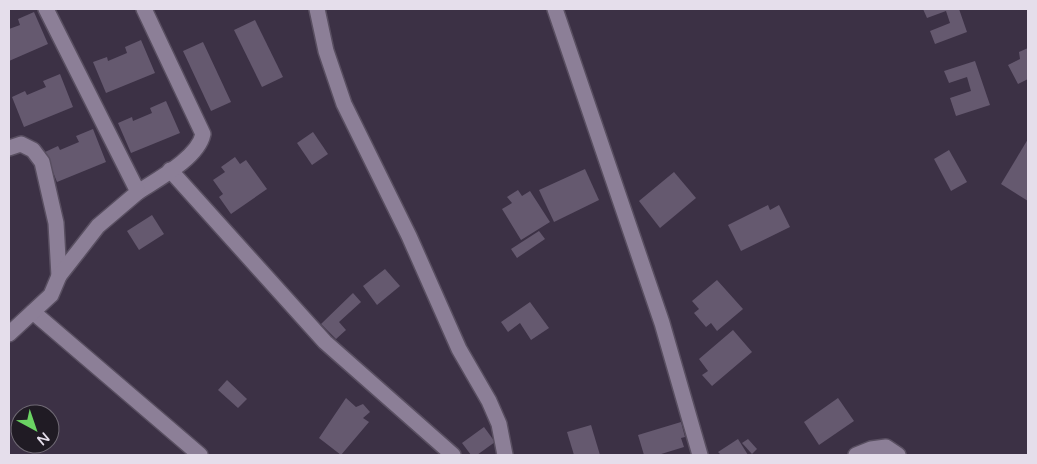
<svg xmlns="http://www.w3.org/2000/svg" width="1037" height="464" viewBox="0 0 1037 464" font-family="'Varela Round',sans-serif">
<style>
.building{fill:#65596f}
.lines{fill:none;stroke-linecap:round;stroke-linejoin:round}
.street-casing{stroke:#594f61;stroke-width:18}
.street{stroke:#8c7f97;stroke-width:15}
</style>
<rect width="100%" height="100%" fill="#3c3145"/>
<!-- building -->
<g class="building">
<polygon points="923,9 959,9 967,32 935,44 930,31 950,23 946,11 927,18"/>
<polygon points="34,12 48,44 9,61 9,29 20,25 18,19"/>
<polygon points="255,20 283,77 262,87 234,30"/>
<polygon points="141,40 155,73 106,93 93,62 107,57 108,61 127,53 125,47"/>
<polygon points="203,42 231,102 211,111 183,51"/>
<polygon points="1028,48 1028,79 1018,84 1008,65 1020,59 1019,52"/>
<polygon points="975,61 990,105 956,116 950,98 971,91 967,77 949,83 944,71"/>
<polygon points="60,74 73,107 24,127 12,97 25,91 27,95 46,87 43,81"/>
<polygon points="166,101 180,133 131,153 118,123 132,117 133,121 152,113 150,108"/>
<polygon points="93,129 106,162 57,182 45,152 58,146 60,150 79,142 76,136"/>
<polygon points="313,132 328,154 312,165 297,143"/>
<polygon points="1028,139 1028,201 1001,184"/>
<polygon points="949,150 967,182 951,191 934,159"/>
<polygon points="235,157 240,164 246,160 267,189 231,214 219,197 223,194 213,180 225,172 221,167"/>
<polygon points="585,169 599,200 554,222 539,190"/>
<polygon points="674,172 696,198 660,228 639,201"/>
<polygon points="518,190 522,196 530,191 550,222 521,240 502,209 512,203 507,197"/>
<polygon points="768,205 770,210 779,205 790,227 741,251 728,225"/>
<polygon points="152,215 164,234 139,250 127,231"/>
<polygon points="539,231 545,239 517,258 511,249"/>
<polygon points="385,269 400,286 377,305 363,286"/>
<polygon points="717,280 743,309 717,331 711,323 706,327 694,313 699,309 692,301"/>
<polygon points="353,293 361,302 339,322 346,330 336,339 321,324"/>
<polygon points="530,302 549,328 531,340 520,323 508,332 501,322"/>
<polygon points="733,330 752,352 712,386 702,375 708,371 699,359"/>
<polygon points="227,380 247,399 238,408 218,390"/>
<polygon points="346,398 356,407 363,404 370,412 363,418 369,422 341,455 319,438"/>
<polygon points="838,398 854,421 819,445 804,422"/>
<polygon points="681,422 685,437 681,438 684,447 658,455 644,455 638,435"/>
<polygon points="591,425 600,455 574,455 567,432"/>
<polygon points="484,427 495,442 477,455 471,455 462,443"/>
<polygon points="738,439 748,455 721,455 718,452"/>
<polygon points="748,439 757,449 752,454 742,443"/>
</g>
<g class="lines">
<!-- street casing -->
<g class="street-casing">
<g id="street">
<polyline points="317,9 326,51 344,104 409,236 459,349 489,401 499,424 505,455"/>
<polyline points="555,9 662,323 700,455"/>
<polyline points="9,148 21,144 33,150 42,162 56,223 59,276"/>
<polyline points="170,170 325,342 453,455"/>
<path d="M138,192C158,179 198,158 203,134L144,9"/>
<polyline points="33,312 200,455"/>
<polyline points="9,334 51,295 59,276 98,226 138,192 46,9"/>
<polyline points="856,455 871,449 886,447 898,455"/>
</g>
</g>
<!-- street -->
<use href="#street" class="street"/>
</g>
<!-- border -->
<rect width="1037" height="464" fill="none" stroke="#e5deeb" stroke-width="20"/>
<!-- north arrow -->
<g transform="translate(35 429) rotate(140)"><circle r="24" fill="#201b24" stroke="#6f6974"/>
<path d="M0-4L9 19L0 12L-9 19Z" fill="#6bd363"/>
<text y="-8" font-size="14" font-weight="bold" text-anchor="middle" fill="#e5deeb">N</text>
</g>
</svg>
